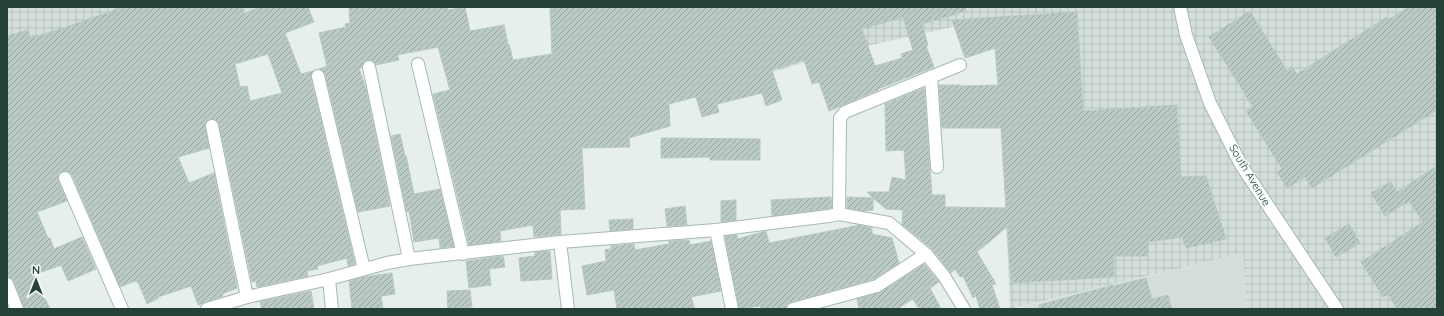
<svg xmlns="http://www.w3.org/2000/svg" width="1444" height="316" viewBox="0 0 1444 316" font-family="Quicksand,sans-serif">
<style>
.built{fill:#d4dfda}
.industrial{fill:url(#industrial-grid)}
.building{fill:url(#building-hatch);stroke:#b8c9c2;fill-rule:evenodd}
.lines{fill:none;stroke-linecap:round;stroke-linejoin:round}
.minor-casing{stroke:#a8b8b2;stroke-width:14}
.minor{stroke:#fff;stroke-width:12}
.labels{text-anchor:middle;stroke-width:3;stroke-linejoin:round;paint-order:stroke}
.street-label{font-size:11px;fill:#24423a;stroke:#f7fbf9}
</style>
<defs>
<pattern id="industrial-grid" width="8" height="8" patternUnits="userSpaceOnUse"><rect width="8" height="8" fill="#d4dfda"/><path d="M0 4h8M4 0v8" fill="none" stroke="#b6c1bc"/></pattern>
<pattern id="building-hatch" width="6" height="6" patternUnits="userSpaceOnUse"><rect width="6" height="6" fill="#bbcac4"/><path d="M-1 1l2-2M0 6l6-6M5 7l2-2" fill="none" stroke="#98a6a0"/></pattern>
</defs>
<rect width="100%" height="100%" fill="#e6efeb"/>
<!-- built -->
<polygon class="built" points="1243,253 1247,309 1013,309"/>
<!-- industrial -->
<g class="industrial">
<polygon points="7,7 257,7 53,82 7,112"/>
<polygon points="664,7 1437,7 1437,309 1247,309 1243,253 1010,309 997,17 844,51 690,96"/>
</g>
<!-- building -->
<g class="building">
<path d="M123,7H242L244,13L260,7H308L314,22L285,33L301,74L313,71L311,78L355,264L348,266L347,258L317,266L318,269L307,271L308,276L257,287L256,281L252,282L219,124L217,121L211,119L207,121L205,124L209,148L178,157L189,183L214,173L237,288L222,294L223,296L198,305L191,286L158,297L159,298L147,304L138,282H136L135,281L120,287L72,175L69,172L65,171L59,173L58,178L67,201L37,212L48,238H50L54,249L82,237L96,269L68,281L61,265L34,275L50,309H24L14,281L9,277L7,271V36L28,30L30,38L64,28ZM268,54L282,93L250,101L247,86L240,87L235,64Z"/>
<path d="M349,7H447L448,10L465,7L470,31L504,25L508,45L509,44L513,60L552,54L550,7H965L966,11L922,24L928,45L926,46L934,67L878,89V90L829,111L819,82L812,84L804,60L772,70L782,100L766,106L762,93L717,104L719,112L702,117L696,97L669,104L670,126L629,138L630,147L582,148L585,209L560,210L561,234L534,237L533,225L500,231L501,241L469,245L433,94L450,90L438,47L397,55L399,60L376,65L372,60H367L364,62L362,68H359L367,92L390,206L358,212L325,74L323,71L319,69L327,66L319,33L346,27L345,24L350,23ZM903,17L913,50L901,54L902,58L875,66L862,29Z"/>
<polygon points="1409,7 1437,7 1437,110 1312,188 1305,177 1287,188 1277,172 1282,169 1246,111 1253,107 1209,37 1250,11 1287,71 1292,67 1297,74 1387,17 1388,20"/>
<polygon points="1077,12 1083,111 1177,105 1181,177 1206,176 1226,239 1186,248 1182,237 1148,242 1148,256 1114,256 1114,277 1011,283 1007,227 977,252 996,284 992,285 1000,309 980,309 976,296 973,298 963,276 960,277 955,269 951,273 931,248 902,224 903,210 886,209 873,198 873,210 863,211 847,208 847,197 873,198 867,192 889,192 892,177 906,180 904,150 886,151 885,104 924,88 932,195 945,195 945,207 1006,208 1001,128 942,128 939,85 960,85 960,86 998,85 995,48 965,58 952,20"/>
<polygon points="400,134 405,156 406,155 414,194 440,189 454,246 440,248 439,238 414,242 409,211 407,212 391,136"/>
<polygon points="661,138 760,139 760,160 710,160 710,157 661,158"/>
<polygon points="1437,166 1437,309 1397,309 1388,294 1383,297 1361,262 1423,222 1409,201 1385,216 1371,193 1391,182 1397,192"/>
<polygon points="831,197 832,208 772,216 771,200"/>
<polygon points="736,200 736,220 721,222 721,201"/>
<polygon points="685,206 687,225 667,226 665,209"/>
<polygon points="633,219 633,229 610,231 609,220"/>
<polygon points="1349,224 1360,243 1336,257 1325,238"/>
<polygon points="860,225 872,228 872,234 892,238 899,263 874,279 791,302 787,304 786,309 761,309 760,306 739,309 725,236 737,235 737,239 766,231 769,243"/>
<polygon points="689,240 690,245 711,241 721,291 691,297 695,309 617,309 614,290 587,295 582,266 606,261 605,250 611,249 611,246 634,244 635,250 669,244 669,241"/>
<polygon points="550,251 552,279 521,281 519,258 535,256 535,252"/>
<polygon points="503,256 505,267 489,269 491,285 469,288 466,261"/>
<polygon points="924,264 939,282 930,288 941,309 919,309 913,299 897,309 859,309 857,299 881,292"/>
<polygon points="392,273 395,294 381,296 383,309 352,309 349,281 364,277"/>
<polygon points="1146,278 1152,299 1168,295 1172,309 1039,309 1039,305 1113,285 1113,286"/>
<polygon points="470,290 472,307 448,309 447,291"/>
<polygon points="311,291 314,309 262,309 260,302"/>
</g>
<g class="lines">
<!-- minor casing -->
<g class="minor-casing">
<g id="minor">
<polyline points="1180,7 1186,35 1210,103 1241,165 1337,309"/>
<polyline points="418,64 463,254"/>
<polyline points="369,67 409,259"/>
<polyline points="318,76 364,269"/>
<polyline points="931,77 937,167"/>
<polyline points="212,126 247,297"/>
<polyline points="65,178 122,309"/>
<polyline points="839,214 840,118 845,112 960,65"/>
<polyline points="716,230 732,309"/>
<polyline points="560,242 568,309"/>
<polyline points="329,279 332,309"/>
<polyline points="7,284 17,309"/>
<polyline points="207,309 247,297 329,279 387,263 409,259 560,242 716,230 829,216 839,214 889,223 926,254 944,276 964,309"/>
<polyline points="793,309 877,286 926,254"/>
</g>
</g>
<!-- minor -->
<use href="#minor" class="minor"/>
</g>
<g class="labels">
<!-- street labels -->
<g class="street-label">
<text transform="translate(1250 175) rotate(59)" y="4">South Avenue</text>
</g>
</g>
<!-- border -->
<rect width="1444" height="316" fill="none" stroke="#24423a" stroke-width="16"/>
<!-- north arrow -->
<g transform="translate(36 280)" stroke="#f7fbf9" stroke-width="3" paint-order="stroke">
<path d="M0-3L7 15L0 10L-7 15Z" fill="#24423a"/>
<text y="-6" font-size="11" font-weight="bold" text-anchor="middle" fill="#24423a">N</text>
</g>
</svg>
